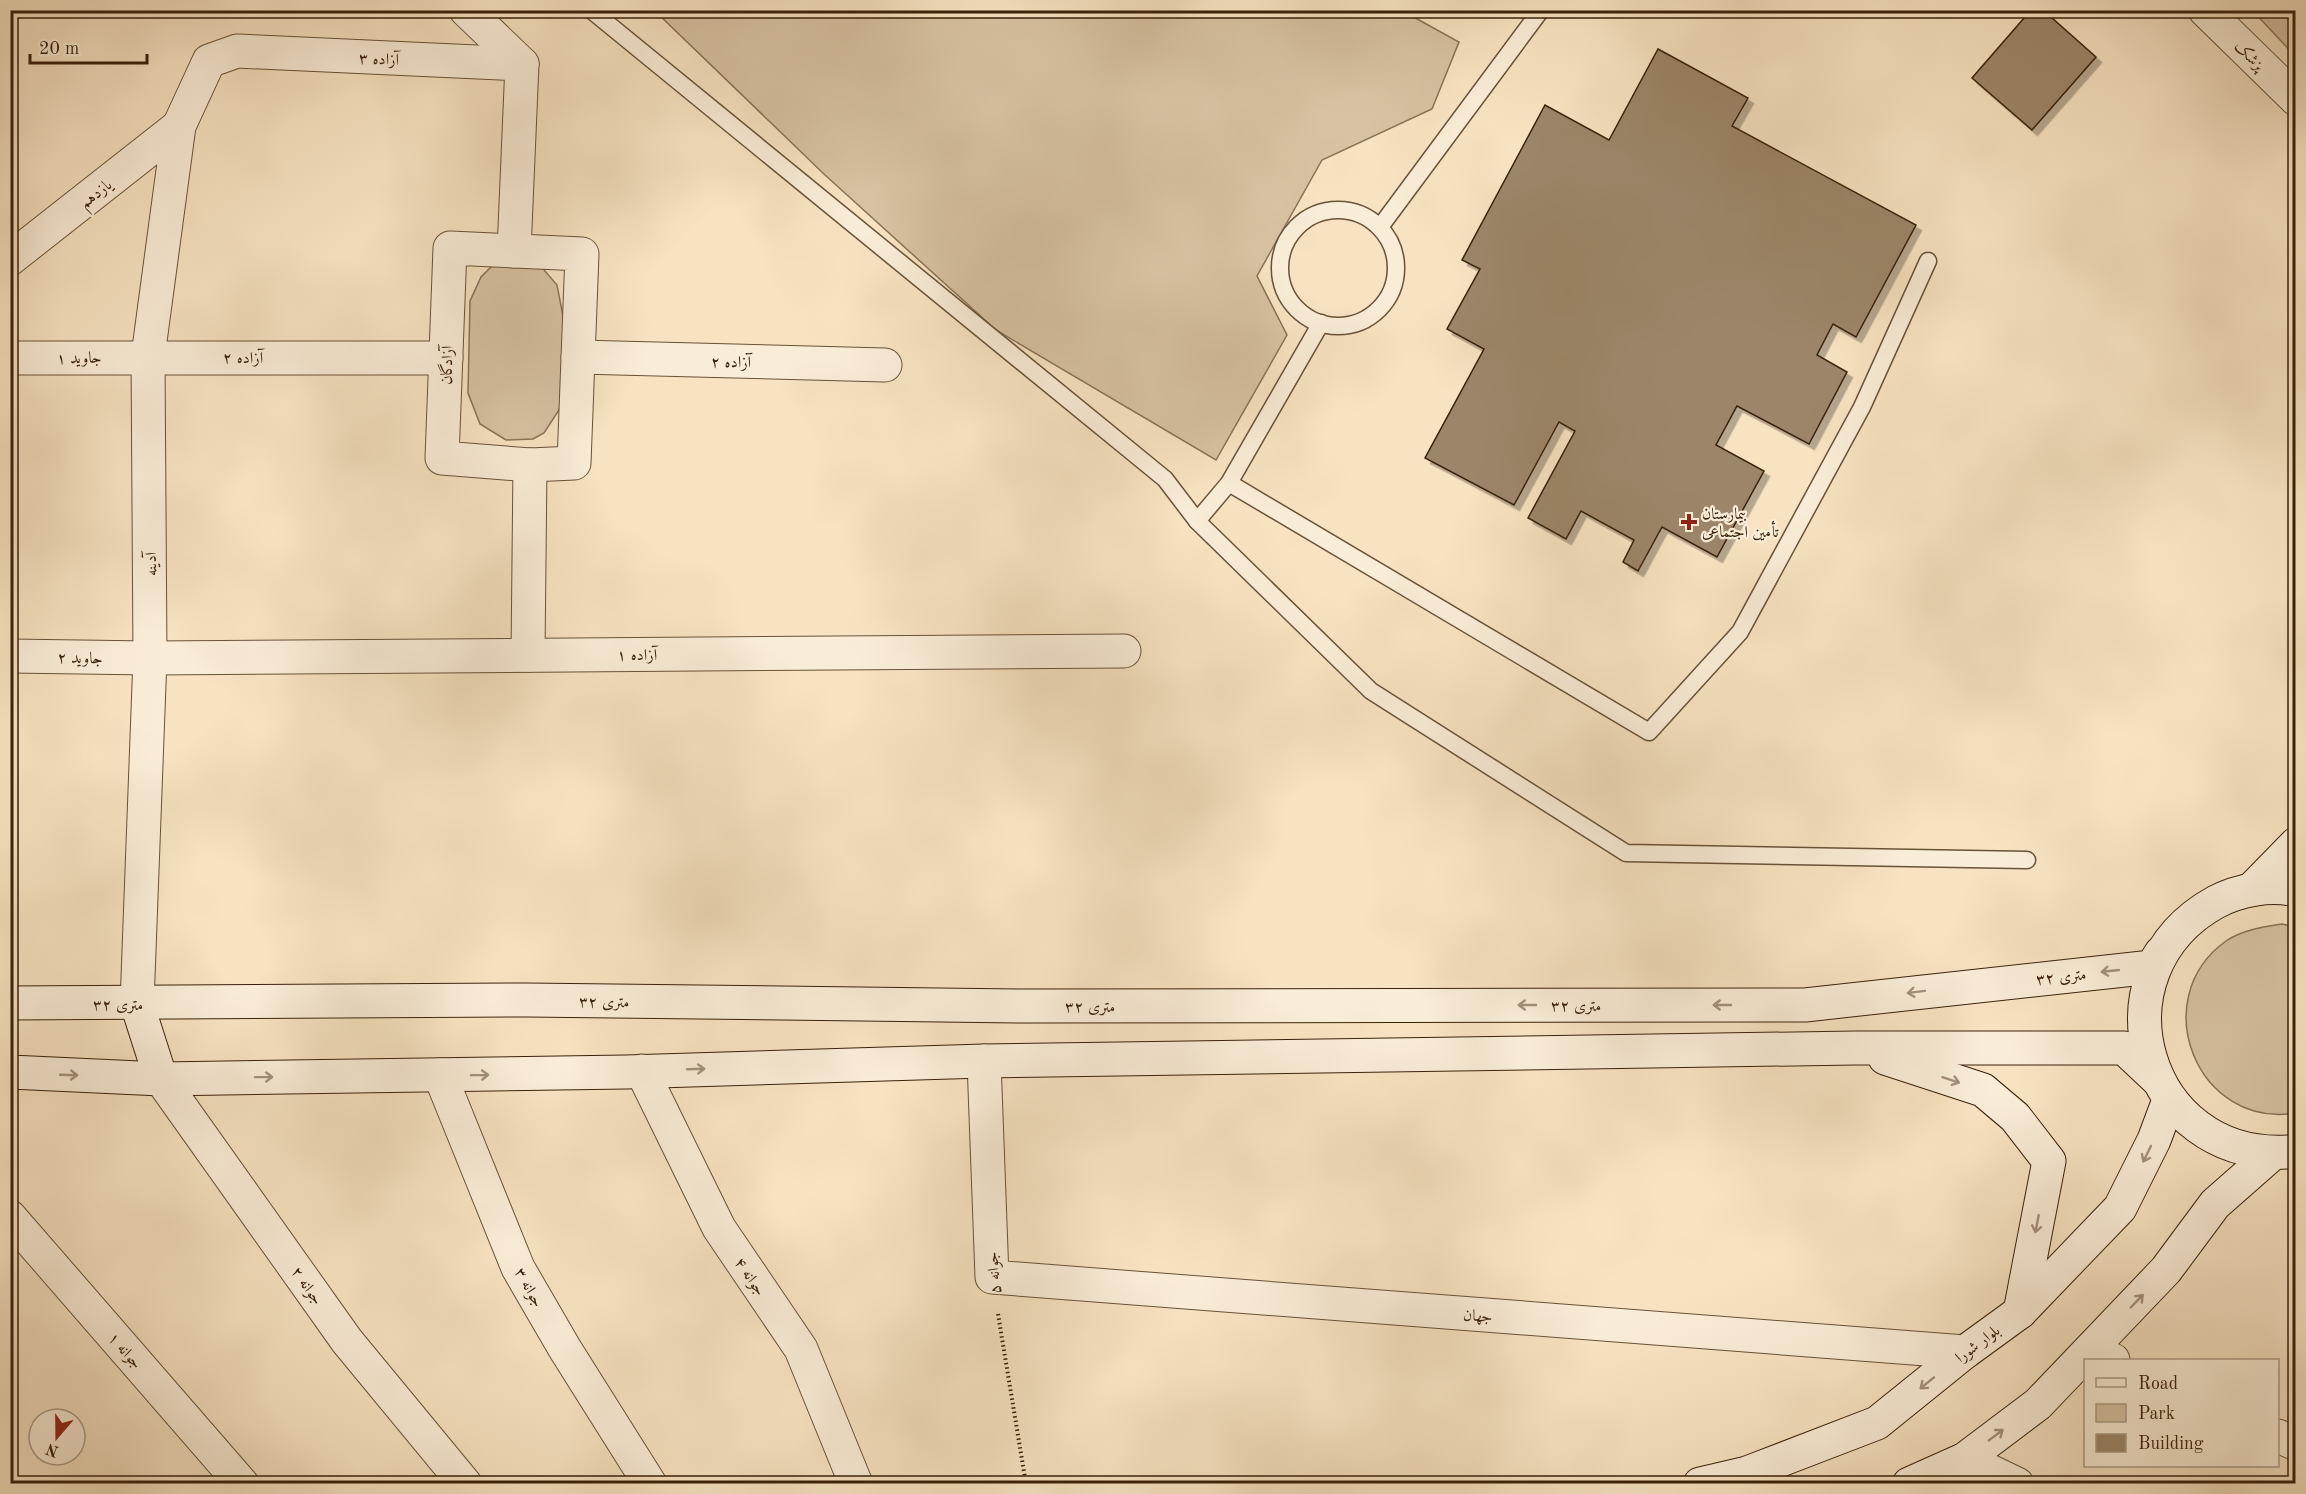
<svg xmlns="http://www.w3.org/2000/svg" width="2306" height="1494" viewBox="0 0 2306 1494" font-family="'Old Standard TT',Amiri,serif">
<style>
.green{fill:#d7c2a3;stroke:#887256;stroke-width:1.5}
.building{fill:#9c866a;stroke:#39210a;stroke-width:1.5;filter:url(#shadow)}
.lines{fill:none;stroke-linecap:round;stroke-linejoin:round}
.lane-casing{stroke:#685238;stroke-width:19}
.street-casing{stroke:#685238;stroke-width:35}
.secondary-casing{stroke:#39210a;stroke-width:35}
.path{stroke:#39210a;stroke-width:4;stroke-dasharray:1.5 3;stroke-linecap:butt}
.lane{stroke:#faedd7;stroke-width:16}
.street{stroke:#faedd7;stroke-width:33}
.secondary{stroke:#faedd7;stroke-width:33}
.oneway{stroke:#a3917b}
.poi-dot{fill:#8f2418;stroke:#faedd7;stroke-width:2}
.labels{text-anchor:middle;stroke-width:4.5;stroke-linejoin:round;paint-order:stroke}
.street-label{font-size:16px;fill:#39210a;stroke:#faedd7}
.poi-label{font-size:16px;fill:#39210a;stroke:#faedd7;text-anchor:start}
</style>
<defs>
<filter id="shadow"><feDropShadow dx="5.5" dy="5.5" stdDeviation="0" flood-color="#0004"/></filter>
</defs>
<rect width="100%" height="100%" fill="#f7e3c2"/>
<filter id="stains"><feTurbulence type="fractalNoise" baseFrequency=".00333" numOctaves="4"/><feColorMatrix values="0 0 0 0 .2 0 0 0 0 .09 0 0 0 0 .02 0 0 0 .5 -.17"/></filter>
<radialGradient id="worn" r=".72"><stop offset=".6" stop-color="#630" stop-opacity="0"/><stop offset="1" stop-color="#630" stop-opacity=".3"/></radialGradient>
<!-- green -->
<g class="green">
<polygon points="1401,10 1459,42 1432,109 1322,160 1257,276 1287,335 1216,460 996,330 825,175 655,11"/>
<polygon points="2253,11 2295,11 2295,56"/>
<polygon points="496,262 539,264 557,285 563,316 562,396 559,410 544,433 533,439 506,440 480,424 468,393 470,301 481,277"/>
<path d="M2282,924L2295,927L2296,1113C2197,1129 2145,999 2226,941C2242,930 2263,927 2282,924Z"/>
</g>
<!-- building -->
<g class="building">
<polygon points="2031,10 2043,10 2096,57 2032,130 1972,78"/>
<polygon points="1658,49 1748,98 1732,126 1916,225 1856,337 1833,324 1817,355 1847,372 1809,444 1737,406 1716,445 1764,471 1717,557 1662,527 1638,571 1623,562 1634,540 1581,511 1566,539 1528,518 1575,431 1559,422 1514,505 1425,458 1484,349 1447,329 1480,269 1462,260 1545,105 1609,140"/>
</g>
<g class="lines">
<!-- lane casing -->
<g class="lane-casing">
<g id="lane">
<polyline points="591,10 1165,479 1197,521 1371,691 1626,853 2027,860"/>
<circle cx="1338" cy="268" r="58"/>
<polyline points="1380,227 1541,10"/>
<polyline points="1229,483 1649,732 1740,632 1862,407 1928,261"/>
<polyline points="1197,521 1229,483 1321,323"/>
</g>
</g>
<!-- street casing -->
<g class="street-casing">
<g id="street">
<polyline points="466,10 522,64"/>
<polyline points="2205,10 2296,99"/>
<polygon points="450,248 582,254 574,463 530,465 442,458"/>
<polyline points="514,251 522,64"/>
<polyline points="10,259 179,126"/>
<polyline points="578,357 885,365"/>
<polyline points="10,358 446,358"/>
<polyline points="528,655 530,465"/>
<polyline points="10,656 150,658 1124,651"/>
<polyline points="137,1004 150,658 148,356 179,126 209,61 237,51 522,64"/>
<polyline points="984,1061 992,1277 1965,1352"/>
<polyline points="642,1071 719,1228 801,1349 856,1484"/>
<polyline points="440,1075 518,1268 565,1349 650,1484"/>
<polyline points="161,1079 347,1341 465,1484"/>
<polyline points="10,1217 242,1484"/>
<polyline points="2090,1350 2113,1360"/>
<polyline points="2278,1436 2296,1444"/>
<polyline points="1965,1459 2017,1484"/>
</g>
</g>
<!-- secondary casing -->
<g class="secondary-casing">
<g id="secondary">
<polyline points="2252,889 2296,844"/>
<polyline points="10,1003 527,1000 1026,1006 1805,1005 2152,967 2161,953"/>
<polyline points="137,1004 161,1079"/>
<polyline points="1885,1058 1983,1090 2015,1117 2049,1161 2020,1312"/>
<polyline points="10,1072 161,1079 626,1072 984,1061 1855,1048 2124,1048 2157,1079"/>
<path d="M2288,1152C2143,1161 2089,972 2216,902C2239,890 2270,884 2296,890"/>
<polyline points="1700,1484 1747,1473 1877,1423 1965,1352 2020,1312 2120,1208 2154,1140 2169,1100"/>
<polyline points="1909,1484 1965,1459 2038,1404 2166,1270 2215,1204 2273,1153"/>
</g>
</g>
<!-- path -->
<polyline class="path" points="998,1314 1026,1484"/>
<!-- lane -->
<use href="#lane" class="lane"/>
<!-- street -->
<use href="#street" class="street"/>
<!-- secondary -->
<use href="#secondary" class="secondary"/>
</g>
<!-- one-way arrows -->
<defs><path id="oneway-shaft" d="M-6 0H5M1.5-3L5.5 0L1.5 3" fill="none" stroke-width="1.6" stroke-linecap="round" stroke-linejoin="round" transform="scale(1.5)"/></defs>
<g class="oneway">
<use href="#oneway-shaft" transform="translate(2110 971) rotate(174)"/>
<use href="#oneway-shaft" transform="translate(1916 992) rotate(173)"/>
<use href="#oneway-shaft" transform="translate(1527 1005) rotate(180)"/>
<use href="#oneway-shaft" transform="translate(1722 1005) rotate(180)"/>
<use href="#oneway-shaft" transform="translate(696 1069) rotate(-2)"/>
<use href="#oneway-shaft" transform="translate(69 1075) rotate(2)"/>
<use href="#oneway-shaft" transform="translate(480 1075) rotate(-1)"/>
<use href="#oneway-shaft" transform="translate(264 1077) rotate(-1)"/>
<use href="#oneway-shaft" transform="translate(1951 1080) rotate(18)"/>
<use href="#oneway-shaft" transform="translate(2147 1154) rotate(116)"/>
<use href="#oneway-shaft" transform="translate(2037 1224) rotate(101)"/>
<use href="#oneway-shaft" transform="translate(2137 1301) rotate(-46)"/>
<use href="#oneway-shaft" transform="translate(1927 1383) rotate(141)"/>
<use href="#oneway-shaft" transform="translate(1996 1435) rotate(-37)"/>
</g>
<!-- markers -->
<path class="poi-dot" d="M1686 513h6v6h6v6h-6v6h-6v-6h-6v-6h6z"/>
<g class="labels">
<!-- street labels -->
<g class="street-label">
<text transform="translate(2250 55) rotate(45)" y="6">پزشک</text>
<text transform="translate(379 58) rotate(3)" y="6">آزاده ۳</text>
<text transform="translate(95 193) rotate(-38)" y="6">یازدهم</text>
<text transform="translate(79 357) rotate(-1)" y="6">جاوید ۱</text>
<text x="243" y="363">آزاده ۲</text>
<text transform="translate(731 361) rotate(1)" y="6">آزاده ۲</text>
<text transform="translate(446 365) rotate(-88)" y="6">آزادگان</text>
<text transform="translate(150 564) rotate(-90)" y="6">آدینه</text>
<text x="637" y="660">آزاده ۱</text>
<text transform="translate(80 657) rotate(1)" y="6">جاوید ۲</text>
<text transform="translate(2061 976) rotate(-6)" y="6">۳۲ متری</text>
<text transform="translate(604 1001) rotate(1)" y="6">۳۲ متری</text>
<text x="118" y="1010">۳۲ متری</text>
<text x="1576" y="1011">۳۲ متری</text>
<text x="1090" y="1012">۳۲ متری</text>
<text transform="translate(993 1273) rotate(-95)" y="6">جوانه ۵</text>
<text transform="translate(751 1276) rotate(56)" y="6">جوانه ۴</text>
<text transform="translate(308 1285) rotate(55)" y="6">جوانه ۲</text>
<text transform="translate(530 1287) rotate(61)" y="6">جوانه ۳</text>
<text transform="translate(1478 1315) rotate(4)" y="6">جهان</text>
<text transform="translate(1977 1343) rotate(-37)" y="6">بلوار شورا</text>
<text transform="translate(126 1350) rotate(49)" y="6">جوانه ۱</text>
</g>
<!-- poi labels -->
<g class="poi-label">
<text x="1702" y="519">بیمارستان<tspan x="1702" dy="18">تأمین اجتماعی</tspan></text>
</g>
</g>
<!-- margin -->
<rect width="2306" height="1494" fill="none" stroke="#f7e3c2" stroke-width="36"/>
<rect x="12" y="12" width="2282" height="1470" fill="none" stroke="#39210a" stroke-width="3"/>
<rect x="18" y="18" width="2270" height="1458" fill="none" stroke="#39210a" stroke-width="1.5"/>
<!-- legend -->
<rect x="2084" y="1359" width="195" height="108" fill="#faedd7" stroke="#ad9b85" stroke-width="1.5"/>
<rect x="2096" y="1378" width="30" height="9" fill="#faedd7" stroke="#ad9b85" stroke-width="1.5"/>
<text x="2138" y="1389" font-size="18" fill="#39210a">Road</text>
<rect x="2096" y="1404" width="30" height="18" fill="#d7c2a3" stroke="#ad9b85" stroke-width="1.5"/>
<text x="2138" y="1419" font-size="18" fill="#39210a">Park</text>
<rect x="2096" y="1434" width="30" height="18" fill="#9c866a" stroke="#ad9b85" stroke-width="1.5"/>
<text x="2138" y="1449" font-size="18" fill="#39210a">Building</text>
<!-- north arrow -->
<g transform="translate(57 1437) rotate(200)"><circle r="28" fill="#faedd7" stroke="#ad9b85" stroke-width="1.5"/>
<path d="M0-4.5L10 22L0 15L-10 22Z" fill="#8f2418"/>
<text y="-9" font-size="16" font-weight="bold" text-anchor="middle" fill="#39210a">N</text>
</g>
<!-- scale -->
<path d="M30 54v9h117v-9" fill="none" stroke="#39210a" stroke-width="3"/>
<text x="39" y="54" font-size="18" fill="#39210a" stroke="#faedd7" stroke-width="4.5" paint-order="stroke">20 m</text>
<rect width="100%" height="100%" filter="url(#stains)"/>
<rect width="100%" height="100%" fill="url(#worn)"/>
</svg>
